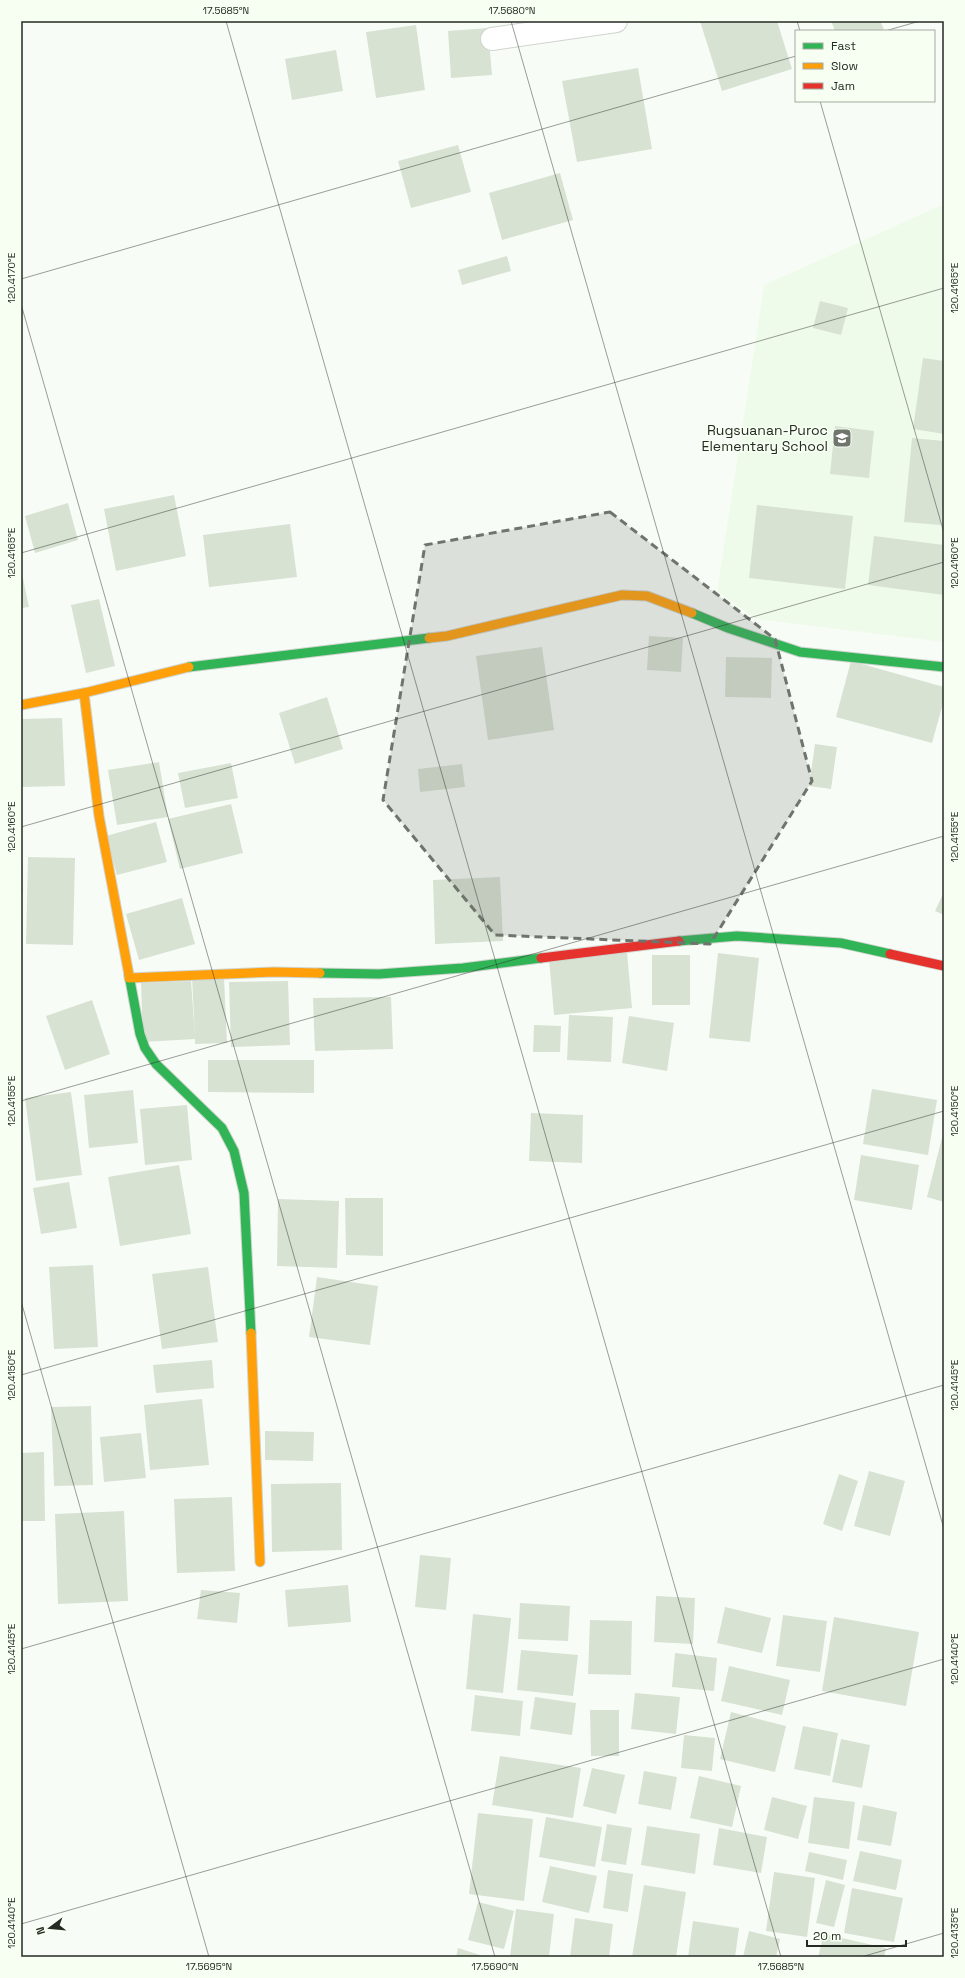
<svg xmlns="http://www.w3.org/2000/svg" width="965" height="1978" viewBox="0 0 965 1978" font-family="'Space Grotesk',sans-serif">
<style>
.built{fill:#effbea}
.building{fill:#d7e2d3}
.lines{fill:none;stroke-linecap:round;stroke-linejoin:round}
.street-casing{stroke:#d0d4cf;stroke-width:24}
.fast-casing{stroke:#d0d4cf;stroke-width:11}
.slow-casing{stroke:#d0d4cf;stroke-width:11}
.jam-casing{stroke:#d0d4cf;stroke-width:11}
.street{stroke:#fefffe;stroke-width:22}
.fast{stroke:#30b455;stroke-width:9}
.slow{stroke:#ff9f0a;stroke-width:9}
.jam{stroke:#e5322d;stroke-width:9}
.marked{fill:#6f746d;fill-opacity:0.2;stroke:#6f746d;stroke-width:3;stroke-dasharray:8 5;stroke-linejoin:round}
.ticks{fill:none;stroke:#252a23;stroke-width:1;stroke-opacity:0.45}
.labels{text-anchor:middle;stroke-width:3;stroke-linejoin:round;paint-order:stroke}
.poi-label{font-size:14px;fill:#252a23;stroke:#f7fff3;text-anchor:end}
.neatline{fill:none;stroke:#252a23;stroke-width:1.5}
.ticks-label{font-size:10px;text-anchor:middle;fill:#252a23}
</style>
<rect width="100%" height="100%" fill="#f8fcf6"/>
<!-- built -->
<polygon class="built" points="944,204 944,642 756,619 717,591 764,285"/>
<!-- building -->
<g class="building">
<polygon points="700,21 777,21 792,69 722,91"/>
<polygon points="831,21 880,21 884,29 878,31 835,31"/>
<polygon points="416,25 425,90 376,98 366,32"/>
<polygon points="488,28 492,75 451,78 448,31"/>
<polygon points="336,50 343,91 292,100 285,59"/>
<polygon points="638,68 652,149 577,162 562,81"/>
<polygon points="458,145 471,192 411,208 398,161"/>
<polygon points="560,173 573,220 502,240 489,193"/>
<polygon points="507,256 511,271 462,285 458,270"/>
<polygon points="820,301 848,308 841,335 813,328"/>
<polygon points="923,358 944,361 944,434 913,429"/>
<polygon points="835,426 874,431 869,478 830,474"/>
<polygon points="912,438 944,441 944,491 941,525 904,522"/>
<polygon points="174,495 186,556 116,571 104,509"/>
<polygon points="68,503 78,540 35,553 25,516"/>
<polygon points="757,505 853,516 845,589 749,578"/>
<polygon points="290,524 297,577 209,587 203,535"/>
<polygon points="874,536 944,545 944,595 868,585"/>
<polygon points="21,569 29,607 21,608"/>
<polygon points="99,599 115,666 86,673 71,605"/>
<polygon points="649,636 683,638 681,672 647,670"/>
<polygon points="542,647 554,730 488,740 476,656"/>
<polygon points="726,657 772,658 771,698 725,697"/>
<polygon points="851,661 944,687 944,700 932,743 836,717"/>
<polygon points="327,697 343,749 295,764 279,713"/>
<polygon points="62,718 65,786 21,787 21,719"/>
<polygon points="815,744 837,747 831,789 809,786"/>
<polygon points="159,762 168,817 117,825 108,770"/>
<polygon points="231,763 238,798 185,808 178,773"/>
<polygon points="462,764 465,787 420,792 418,769"/>
<polygon points="231,804 243,853 180,869 168,819"/>
<polygon points="156,822 167,862 117,875 106,836"/>
<polygon points="28,857 75,858 73,945 26,944"/>
<polygon points="21,861 22,861 23,892 21,892"/>
<polygon points="500,877 503,941 435,944 433,880"/>
<polygon points="944,892 944,915 935,911"/>
<polygon points="182,898 195,944 139,960 126,914"/>
<polygon points="627,952 632,1008 554,1015 549,959"/>
<polygon points="718,953 759,958 750,1042 709,1038"/>
<rect x="652" y="955" width="38" height="50"/>
<polygon points="192,977 224,977 227,1043 195,1044 195,1039 143,1042 141,983 191,981 195,1036"/>
<polygon points="288,981 290,1045 231,1047 229,982"/>
<polygon points="391,997 393,1049 315,1051 313,998"/>
<polygon points="92,1000 110,1054 65,1070 46,1016"/>
<polygon points="569,1015 613,1017 611,1062 567,1060"/>
<polygon points="629,1016 674,1023 667,1071 622,1063"/>
<polygon points="534,1025 561,1026 560,1052 533,1052"/>
<polygon points="208,1060 314,1060 314,1093 208,1092"/>
<polygon points="872,1089 937,1100 928,1155 863,1144"/>
<polygon points="133,1090 138,1143 89,1148 84,1095"/>
<polygon points="71,1092 82,1175 36,1181 25,1098"/>
<polygon points="187,1105 192,1160 145,1165 140,1109"/>
<polygon points="531,1113 583,1115 582,1163 529,1161"/>
<polygon points="944,1130 944,1202 927,1197"/>
<polygon points="861,1155 919,1165 912,1210 854,1200"/>
<polygon points="179,1165 191,1234 120,1246 108,1177"/>
<polygon points="69,1182 77,1228 41,1234 33,1188"/>
<polygon points="345,1198 383,1198 383,1256 346,1255"/>
<polygon points="278,1199 339,1201 337,1268 277,1266"/>
<polygon points="93,1265 98,1347 54,1349 49,1267"/>
<polygon points="208,1267 218,1342 162,1349 152,1274"/>
<polygon points="317,1277 378,1286 370,1345 309,1337"/>
<polygon points="212,1360 214,1388 156,1393 153,1365"/>
<polygon points="202,1399 209,1465 150,1470 144,1405"/>
<polygon points="91,1406 93,1485 54,1486 51,1407"/>
<polygon points="265,1431 314,1432 313,1461 265,1460"/>
<polygon points="141,1433 146,1478 104,1482 100,1437"/>
<polygon points="44,1452 45,1521 21,1521 21,1453"/>
<polygon points="869,1471 905,1481 890,1536 854,1526"/>
<polygon points="839,1474 858,1481 842,1531 823,1524"/>
<polygon points="341,1483 342,1550 272,1552 271,1484"/>
<polygon points="232,1497 235,1571 177,1573 174,1499"/>
<polygon points="124,1511 128,1601 58,1604 55,1514"/>
<polygon points="420,1555 451,1558 446,1610 415,1607"/>
<polygon points="348,1585 351,1622 288,1627 285,1590"/>
<polygon points="201,1590 240,1593 237,1623 197,1619"/>
<polygon points="656,1596 695,1598 693,1644 654,1642"/>
<polygon points="520,1603 570,1606 568,1641 518,1639"/>
<polygon points="725,1607 771,1618 762,1653 717,1643"/>
<polygon points="473,1614 511,1618 503,1693 466,1689"/>
<polygon points="783,1615 827,1621 820,1672 776,1666"/>
<polygon points="834,1617 919,1632 906,1706 822,1691"/>
<polygon points="590,1620 632,1621 631,1675 588,1674"/>
<polygon points="521,1650 578,1655 573,1696 517,1690"/>
<polygon points="675,1653 717,1658 714,1691 672,1687"/>
<polygon points="729,1666 790,1680 782,1715 721,1701"/>
<polygon points="635,1693 680,1697 676,1734 631,1729"/>
<polygon points="475,1695 523,1701 520,1736 471,1731"/>
<polygon points="535,1697 576,1703 572,1735 530,1729"/>
<polygon points="590,1710 619,1710 619,1756 591,1756"/>
<polygon points="731,1712 786,1726 775,1772 720,1759"/>
<polygon points="803,1726 838,1733 830,1776 794,1769"/>
<polygon points="684,1735 715,1738 712,1771 681,1768"/>
<polygon points="841,1739 870,1745 862,1788 832,1782"/>
<polygon points="500,1756 581,1768 573,1818 492,1805"/>
<polygon points="592,1768 625,1775 616,1814 583,1806"/>
<polygon points="644,1771 677,1777 671,1810 638,1804"/>
<polygon points="699,1776 741,1786 732,1827 690,1818"/>
<polygon points="772,1797 807,1806 798,1839 764,1830"/>
<polygon points="814,1797 855,1802 849,1849 808,1843"/>
<polygon points="863,1805 897,1812 891,1846 857,1840"/>
<polygon points="478,1813 533,1819 524,1901 469,1894"/>
<polygon points="546,1817 602,1827 595,1867 539,1857"/>
<polygon points="607,1824 632,1828 626,1865 601,1861"/>
<polygon points="647,1826 700,1834 695,1874 641,1865"/>
<polygon points="719,1828 767,1837 761,1873 713,1865"/>
<polygon points="860,1851 902,1860 896,1890 853,1881"/>
<polygon points="809,1852 847,1860 843,1880 805,1871"/>
<polygon points="550,1866 597,1876 589,1913 542,1902"/>
<polygon points="608,1870 633,1874 628,1912 603,1908"/>
<polygon points="774,1872 815,1878 807,1937 766,1931"/>
<polygon points="826,1880 845,1885 834,1927 816,1923"/>
<polygon points="644,1885 686,1892 676,1957 632,1957"/>
<polygon points="852,1888 903,1898 894,1942 844,1933"/>
<polygon points="478,1902 514,1911 504,1949 468,1940"/>
<polygon points="516,1909 554,1914 549,1957 510,1957"/>
<polygon points="575,1918 613,1924 609,1957 570,1957"/>
<polygon points="693,1921 739,1928 735,1957 688,1957"/>
<polygon points="749,1931 780,1939 776,1957 743,1957"/>
<polygon points="824,1934 886,1948 884,1957 818,1957"/>
<polygon points="458,1948 486,1957 456,1957"/>
</g>
<g class="lines">
<!-- street casing -->
<g class="street-casing">
<polyline id="street" points="492,39 616,21"/>
</g>
<!-- fast casing -->
<g class="fast-casing">
<g id="fast">
<polyline points="692,613 728,628 800,652 944,667"/>
<polyline points="189,667 429,638"/>
<polyline points="679,941 737,936 841,943 890,954"/>
<polyline points="320,973 379,974 463,968 541,958"/>
<polyline points="129,975 140,1034 145,1048 156,1064 222,1128 234,1151 244,1193 251,1333"/>
</g>
</g>
<!-- slow casing -->
<g class="slow-casing">
<g id="slow">
<polyline points="429,638 447,636 622,595 647,596 692,613"/>
<polyline points="84,693 99,816 129,975"/>
<polyline points="21,705 84,693 189,667"/>
<polyline points="129,978 274,972 320,973"/>
<polyline points="251,1333 260,1562"/>
</g>
</g>
<!-- jam casing -->
<g class="jam-casing">
<g id="jam">
<polyline points="890,954 944,966"/>
<polyline points="541,958 679,941"/>
</g>
</g>
<!-- street -->
<use href="#street" class="street"/>
<!-- fast -->
<use href="#fast" class="fast"/>
<!-- slow -->
<use href="#slow" class="slow"/>
<!-- jam -->
<use href="#jam" class="jam"/>
</g>
<!-- marked area -->
<path class="marked" d="M610,512L775,639L812,781L710,944L495,935L383,800L425,545Z"/>
<!-- ticks -->
<path class="ticks" d="M226,21L781,1957M511,21L944,1529M797,21L800,31M885,31L920,21M820,101L944,533M21,279L796,56M21,304L495,1957M21,553L944,288M21,827L944,562M21,1101L944,836M21,1301L209,1957M21,1375L944,1111M21,1649L944,1385M21,1924L944,1659M861,1957L944,1933"/>
<!-- icons -->
<defs>
<g id="school-square" transform="scale(1)"><rect x="-9" y="-9" width="18" height="18" rx="4" fill="#6f746d" stroke="#f7fff3"/><path d="M0-5L7-2L0 1L-7-2ZM-4 1L0 2.5L4 1V4Q0 6-4 4Z" fill="#fff"/></g>
</defs>
<g fill-rule="evenodd">
<use href="#school-square" x="842" y="438"/>
</g>
<g class="labels">
<!-- poi labels -->
<g class="poi-label">
<text x="828" y="435">Rugsuanan-Puroc<tspan x="828" dy="16">Elementary School</tspan></text>
</g>
</g>
<!-- border -->
<rect width="965" height="1978" fill="none" stroke="#f7fff3" stroke-width="44"/>
<!-- legend -->
<rect x="795" y="30" width="140" height="72" fill="#f7fff3" stroke="#a3aaa0"/>
<rect x="803" y="43" width="20" height="6" fill="#30b455" stroke="#a3aaa0"/>
<text x="831" y="50" font-size="12" fill="#252a23">Fast</text>
<rect x="803" y="63" width="20" height="6" fill="#ff9f0a" stroke="#a3aaa0"/>
<text x="831" y="70" font-size="12" fill="#252a23">Slow</text>
<rect x="803" y="83" width="20" height="6" fill="#e5322d" stroke="#a3aaa0"/>
<text x="831" y="90" font-size="12" fill="#252a23">Jam</text>
<!-- north arrow -->
<g transform="translate(50 1928) rotate(254)" stroke="#f7fff3" stroke-width="3" paint-order="stroke">
<path d="M0-3L7 15L0 10L-7 15Z" fill="#252a23"/>
<text y="-6" font-size="11" font-weight="bold" text-anchor="middle" fill="#252a23">N</text>
</g>
<!-- scale -->
<path d="M807 1940v6h99v-6" fill="none" stroke="#252a23" stroke-width="2"/>
<text x="813" y="1940" font-size="12" fill="#252a23" stroke="#f7fff3" stroke-width="3" paint-order="stroke">20 m</text>
<rect x="22" y="22" width="921" height="1934" class="neatline"/>
<g class="ticks-label">
<text x="226" y="14">17.5685°N</text>
<text x="512" y="14">17.5680°N</text>
<text transform="translate(11 278) rotate(-90)" y="4">120.4170°E</text>
<text transform="translate(954 288) rotate(-90)" y="4">120.4165°E</text>
<text transform="translate(11 553) rotate(-90)" y="4">120.4165°E</text>
<text transform="translate(954 563) rotate(-90)" y="4">120.4160°E</text>
<text transform="translate(11 827) rotate(-90)" y="4">120.4160°E</text>
<text transform="translate(954 837) rotate(-90)" y="4">120.4155°E</text>
<text transform="translate(11 1101) rotate(-90)" y="4">120.4155°E</text>
<text transform="translate(954 1111) rotate(-90)" y="4">120.4150°E</text>
<text transform="translate(11 1375) rotate(-90)" y="4">120.4150°E</text>
<text transform="translate(954 1385) rotate(-90)" y="4">120.4145°E</text>
<text transform="translate(11 1649) rotate(-90)" y="4">120.4145°E</text>
<text transform="translate(954 1659) rotate(-90)" y="4">120.4140°E</text>
<text transform="translate(11 1923) rotate(-90)" y="4">120.4140°E</text>
<text transform="translate(954 1933) rotate(-90)" y="4">120.4135°E</text>
<text x="209" y="1970">17.5695°N</text>
<text x="495" y="1970">17.5690°N</text>
<text x="781" y="1970">17.5685°N</text>
</g>
</svg>
